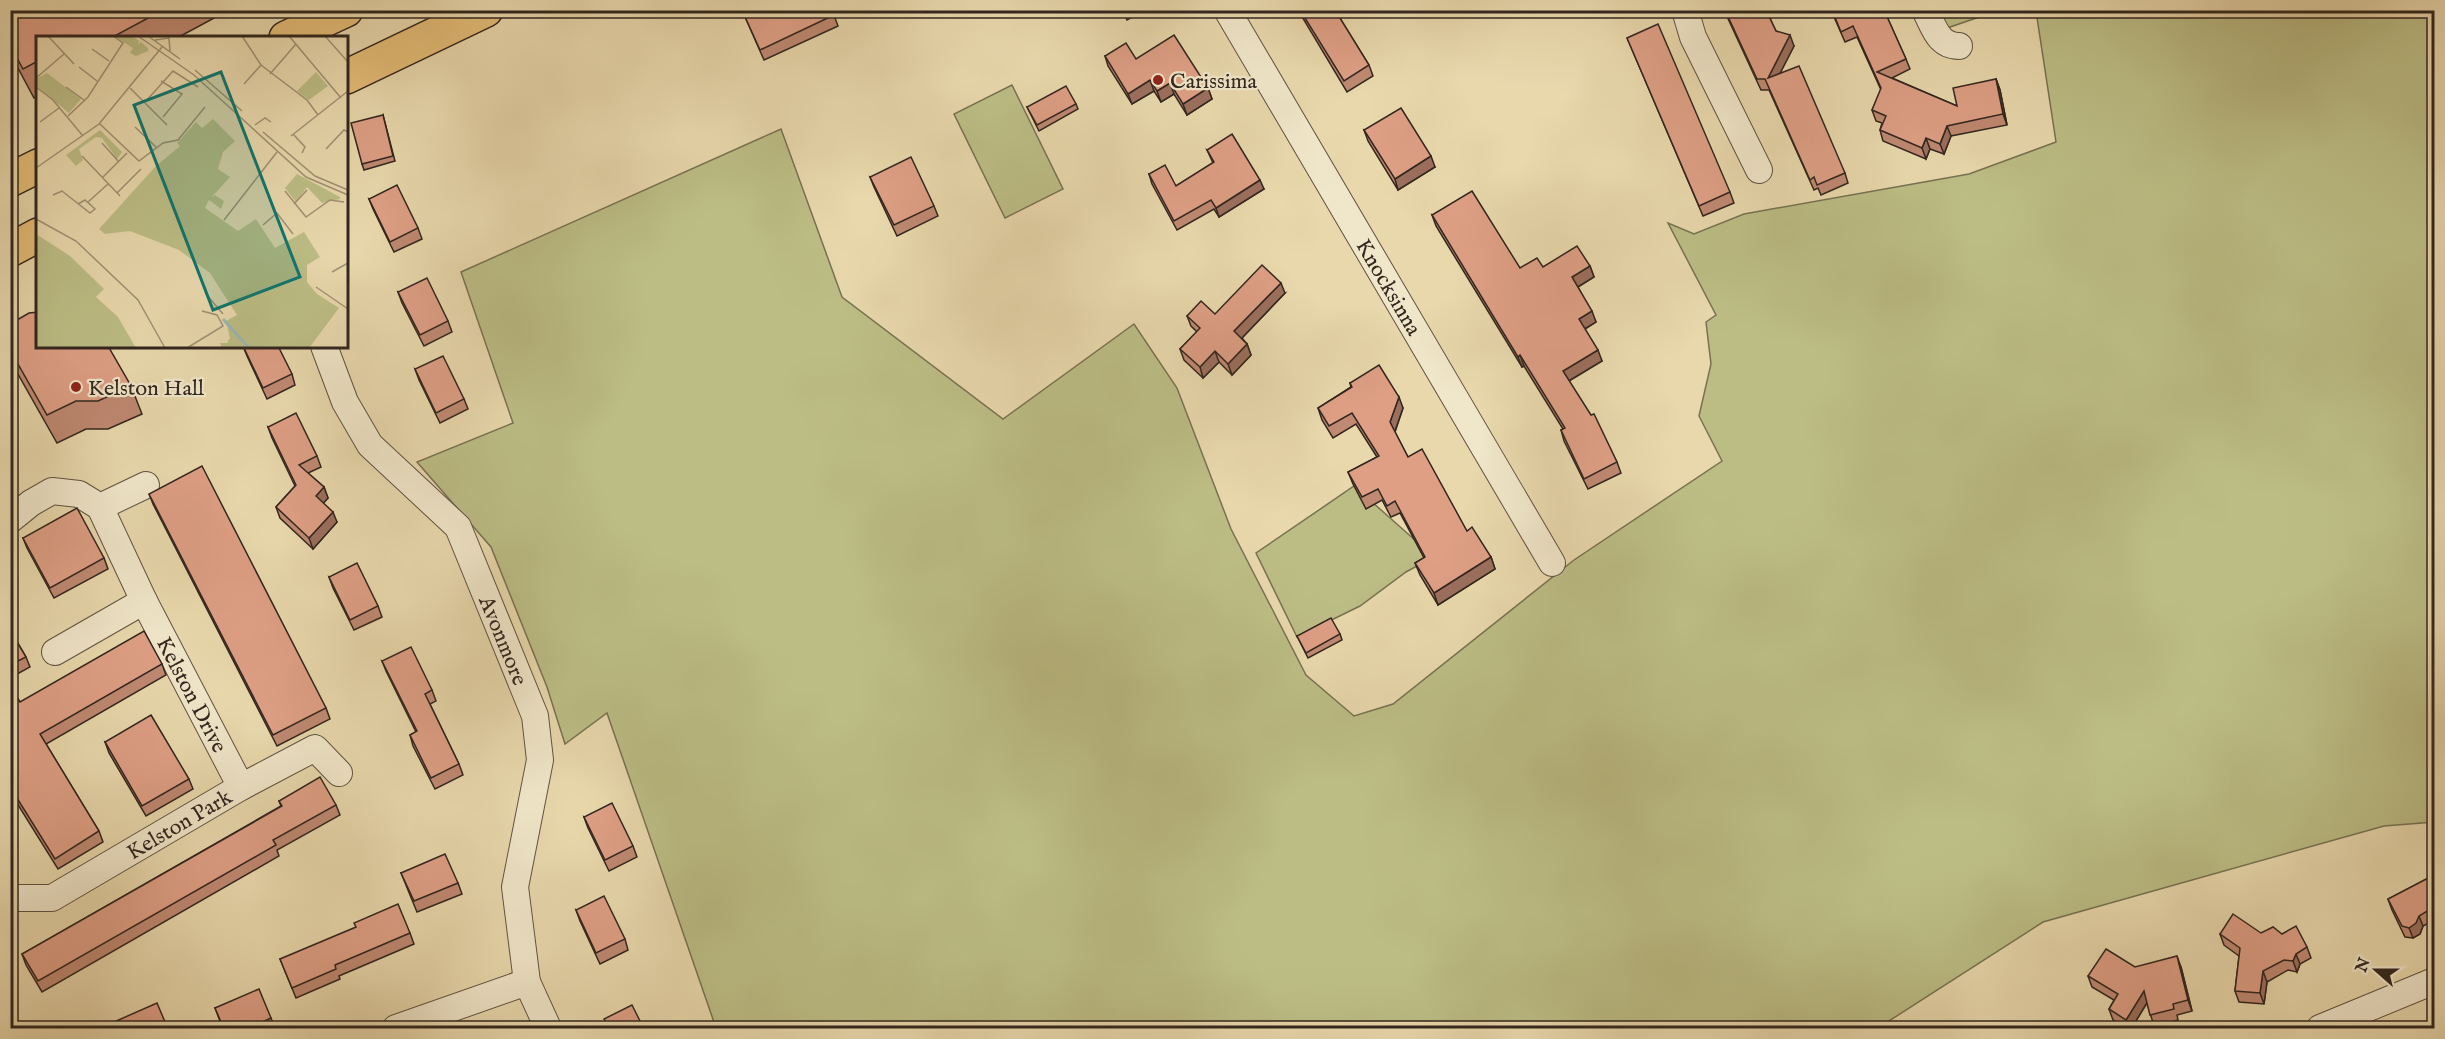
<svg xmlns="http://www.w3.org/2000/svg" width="2445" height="1039" viewBox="0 0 2445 1039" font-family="'IM FELL English',serif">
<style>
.green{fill:#bcbd85;stroke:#777252;stroke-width:1.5}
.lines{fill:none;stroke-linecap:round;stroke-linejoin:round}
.street-casing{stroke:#605242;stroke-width:28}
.highway-casing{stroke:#32261f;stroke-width:36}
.street{stroke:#f0e6c9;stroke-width:26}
.highway{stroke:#e4bc76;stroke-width:33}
.wall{fill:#bf8972;stroke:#32261f;stroke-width:1.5}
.shaded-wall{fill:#9b6f5d;stroke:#32261f;stroke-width:1.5}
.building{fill:#de9f85;stroke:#32261f;stroke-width:1.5}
.poi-dot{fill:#8f2418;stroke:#f0e6c9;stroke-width:2}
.labels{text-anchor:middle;stroke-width:4.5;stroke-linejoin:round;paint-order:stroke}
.poi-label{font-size:22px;fill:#32261f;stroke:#f0e6c9;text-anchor:start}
.street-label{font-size:22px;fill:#32261f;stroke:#f0e6c9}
.inset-river{fill:none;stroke:#9bb7b4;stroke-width:3}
.inset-road{fill:none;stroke:#9f9174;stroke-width:1.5}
.view{fill:#0f766e;fill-opacity:0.15;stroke:#0f766e;stroke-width:3}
.inset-edge{fill:none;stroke:#32261f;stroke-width:3}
</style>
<rect width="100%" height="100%" fill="#e8d8ac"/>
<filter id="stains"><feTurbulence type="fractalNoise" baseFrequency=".00333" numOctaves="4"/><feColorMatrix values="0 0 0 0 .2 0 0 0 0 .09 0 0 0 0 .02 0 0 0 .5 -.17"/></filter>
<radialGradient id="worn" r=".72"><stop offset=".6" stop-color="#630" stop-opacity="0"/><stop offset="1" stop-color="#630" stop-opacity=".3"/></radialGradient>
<!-- green -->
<g class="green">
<polygon points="2000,10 1947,28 1933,11"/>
<polygon points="2036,11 2434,11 2434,822 2384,826 2043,922 1878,1028 716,1028 607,713 565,744 547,687 491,547 417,462 513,423 461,272 781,129 842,297 1003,419 1134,324 1177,388 1231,529 1306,675 1354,716 1393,704 1574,560 1722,461 1699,416 1711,364 1706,322 1716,315 1668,223 1694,234 1744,214 1969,174 2056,142"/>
<polygon points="1012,85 1063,189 1005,218 954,114"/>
<polygon points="1354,486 1425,549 1426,561 1406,572 1360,606 1297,637 1256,553"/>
</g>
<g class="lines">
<!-- street casing -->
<g class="street-casing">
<g id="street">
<path id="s1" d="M1227,10L1552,563"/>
<polyline points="1685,10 1693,37 1759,170"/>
<path d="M1925,10C1934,27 1938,46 1959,46"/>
<path id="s2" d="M324,346L345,402L370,445L458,527L535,716L540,760L515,887L527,982L548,1028"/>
<polyline points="100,507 146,485"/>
<path id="s3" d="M10,520L31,503L52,491L79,494L100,507L144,601L241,787"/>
<polyline points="55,652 144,601"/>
<path id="s4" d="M10,898H52L241,787L315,748L339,773"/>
<polyline points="396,1028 527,982"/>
<polyline points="2320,1028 2434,981"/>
</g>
</g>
<!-- highway casing -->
<g class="highway-casing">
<g id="highway">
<polyline points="286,38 346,10"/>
<polyline points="346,77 486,10"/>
<polyline points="10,180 38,166"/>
<polyline points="10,250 38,235"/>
</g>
</g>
<!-- street -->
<use href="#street" class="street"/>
<!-- highway -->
<use href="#highway" class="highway"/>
</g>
<!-- wall -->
<g class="wall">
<polygon points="10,10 229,10 177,38 38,38 38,96 34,98 10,53"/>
<polygon points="742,10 834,15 838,26 764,60"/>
<polygon points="1122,10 1145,10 1127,20"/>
<polygon points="1298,10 1335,10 1369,65 1373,76 1347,92"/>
<polygon points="1724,10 1766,10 1776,31 1794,46 1780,73 1845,173 1848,183 1821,195 1818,188 1814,190 1769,90 1761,90"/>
<polygon points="1831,10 1884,10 1906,59 1910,69 1892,78 1957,106 1996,79 2000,90 2007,125 1951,136 1944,154 1930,149 1926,159 1883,141 1880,130 1882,123 1876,121 1872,110 1881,90 1857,37 1845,42"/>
<polygon points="1627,38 1730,192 1734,203 1703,216"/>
<polygon points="1105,56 1136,59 1208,88 1212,99 1187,115 1174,94 1161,102 1154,91 1132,104 1108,66"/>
<polygon points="1076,104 1078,109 1039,131 1027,107"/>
<polygon points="383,115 395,161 364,170 362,164"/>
<polygon points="1364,130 1435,167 1398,190 1368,141"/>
<polygon points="1207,150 1264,189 1219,217 1214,209 1177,230 1152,184 1149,174 1176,186 1213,163"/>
<polygon points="870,177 934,206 938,216 897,236 874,187"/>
<polygon points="369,199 418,228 422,239 394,252 373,209"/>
<polygon points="1432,215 1520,268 1590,266 1594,277 1578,287 1596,322 1585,329 1602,361 1569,381 1617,462 1621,473 1588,489 1564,441 1561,430 1563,429 1524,366 1522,367 1436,226"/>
<polygon points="398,292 448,321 452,332 424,346 402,303"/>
<polygon points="1285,293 1242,338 1247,344 1251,355 1232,375 1219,362 1203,378 1184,360 1180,349 1197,332 1191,326 1187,316 1215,314"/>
<polygon points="10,324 131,386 142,414 108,429 86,429 57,443 10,360"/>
<polygon points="243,346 292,374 295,385 267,399 247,356"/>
<polygon points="415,369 464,399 468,409 440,423 419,380"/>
<polygon points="1350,383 1403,408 1395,432 1408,457 1467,531 1491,557 1495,569 1438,605 1420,575 1415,563 1424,558 1400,513 1391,517 1382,500 1366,509 1353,484 1348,472 1377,457 1356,424 1333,438 1322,420 1318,408 1351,387"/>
<polygon points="268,427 317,456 321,467 308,473 324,487 328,498 323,503 337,522 313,549 280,518 276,507 295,486 272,438"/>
<polygon points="149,494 326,708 330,719 277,746 153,504"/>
<polygon points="23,538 104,558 108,569 54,598 27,548"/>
<polygon points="329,577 378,606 382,617 354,630 333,588"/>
<polygon points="10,630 26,657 30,667 10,678"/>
<polygon points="1340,634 1342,640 1308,658 1297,636"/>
<polygon points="382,661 432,690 436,701 430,704 459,764 463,775 435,789 413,746 410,735 416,732 386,671"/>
<polygon points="162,664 166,675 46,744 99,831 103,842 58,869 10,792 10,687 20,702"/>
<polygon points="105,742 189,779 193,789 146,816 109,753"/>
<polygon points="279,801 336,805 340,815 277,850 279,856 42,992 26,965 22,954 281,806"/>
<polygon points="584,817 633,846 637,857 609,871 588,828"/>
<polygon points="401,873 458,883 462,894 417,912"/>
<polygon points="2434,875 2434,920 2423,926 2420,934 2413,938 2405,937 2392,910 2388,899"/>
<polygon points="576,910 625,939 628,950 600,964 580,921"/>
<polygon points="410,933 414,944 339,976 340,979 296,998 280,959"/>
<polygon points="2261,933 2282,934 2307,947 2311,958 2300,964 2297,972 2288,970 2267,982 2264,1004 2239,1002 2235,991 2239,956 2224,945 2220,934"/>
<polygon points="2135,967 2181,967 2192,1011 2177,1015 2178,1020 2154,1026 2147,1003 2131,1029 2127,1029 2113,1020 2109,1009 2114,1000 2092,987 2088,976"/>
<polygon points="215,1008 271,1018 275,1029 223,1029"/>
</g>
<!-- shaded-wall -->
<g class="shaded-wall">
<polygon points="1790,35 1794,46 1772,89 1768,78"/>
<polygon points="1996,79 2000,90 2007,125 2003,114"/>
<polygon points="1150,80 1154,91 1132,104 1128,94"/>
<polygon points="1170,83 1174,94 1161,102 1157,91"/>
<polygon points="1208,88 1212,99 1187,115 1183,104"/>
<polygon points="1947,126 1951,136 1944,154 1940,144"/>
<polygon points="1926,138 1930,149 1926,159 1922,148"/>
<polygon points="1431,156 1435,167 1398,190 1395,179"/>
<polygon points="1260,180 1264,189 1219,217 1216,208"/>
<polygon points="1590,266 1594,277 1576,288 1572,277"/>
<polygon points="1281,283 1285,293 1238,342 1234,331"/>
<polygon points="1592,311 1596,322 1583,330 1579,319"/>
<polygon points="1247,344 1251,355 1232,375 1228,364"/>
<polygon points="1598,350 1602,361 1567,382 1563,371"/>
<polygon points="1215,351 1219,362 1203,378 1200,367"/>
<polygon points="1520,355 1524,366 1522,367 1518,357"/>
<polygon points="1399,397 1403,408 1394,434 1390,422"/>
<polygon points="324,487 328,498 320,507 316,496"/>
<polygon points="333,512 337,522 313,549 309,538"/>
<polygon points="1491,557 1495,569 1438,605 1434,593"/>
<polygon points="2419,916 2423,926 2420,934 2413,938 2409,928"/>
<polygon points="2296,954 2300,964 2297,972 2293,961"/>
<polygon points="2177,956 2181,967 2192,1011 2188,1000"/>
<polygon points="2263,971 2267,982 2264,1004 2260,993"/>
<polygon points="2144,991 2148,1001 2131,1029 2129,1029 2126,1020"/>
</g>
<!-- building -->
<g class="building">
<polygon points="10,10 163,10 111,38 38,38 38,61 23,69 10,45"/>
<polygon points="742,10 832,10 834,15 760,50"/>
<polygon points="1300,10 1335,10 1369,65 1344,81"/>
<polygon points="1725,10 1766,10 1776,31 1790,35 1768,78 1799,66 1845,173 1817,185 1814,177 1810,180 1765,79 1757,79"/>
<polygon points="1832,10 1884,10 1906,59 1877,72 1957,106 1953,88 1996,79 2003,114 1947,126 1940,144 1926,138 1922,148 1880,130 1886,116 1872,110 1881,88 1853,26 1841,32"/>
<polygon points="1658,24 1730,192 1699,206 1627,38"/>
<polygon points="1174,35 1208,88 1183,104 1170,83 1157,91 1150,80 1128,94 1105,56 1126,43 1136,59"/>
<polygon points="1066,86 1076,104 1037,125 1027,107"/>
<polygon points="1401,108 1431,156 1395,179 1364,130"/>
<polygon points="383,115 393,156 362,164 351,123"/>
<polygon points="1232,134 1260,180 1216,208 1211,200 1174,221 1149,174 1165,165 1176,186 1214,162 1207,150"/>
<polygon points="911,157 934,206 894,225 870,177"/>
<polygon points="397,185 418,228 390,242 369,199"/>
<polygon points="1472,191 1520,268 1537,258 1543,267 1577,246 1590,266 1572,277 1592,311 1579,319 1598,350 1563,371 1591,415 1594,414 1617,462 1584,479 1561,430 1565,428 1520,355 1518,357 1432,215"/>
<polygon points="1262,265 1281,283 1234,331 1247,344 1228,364 1215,351 1200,367 1180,349 1200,328 1187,316 1201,301 1215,314"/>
<polygon points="427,278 448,321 420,335 398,292"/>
<polygon points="38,312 38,346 108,346 131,386 98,401 76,401 47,415 10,350 10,324 29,313"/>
<polygon points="243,346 278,346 292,374 263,388"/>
<polygon points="443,356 464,399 436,413 415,369"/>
<polygon points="1379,365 1399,397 1390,422 1408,457 1422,449 1467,531 1472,527 1491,557 1434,593 1415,563 1425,557 1395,501 1387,506 1378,489 1362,497 1348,472 1379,456 1352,413 1329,426 1318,408 1352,387 1350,383"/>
<polygon points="296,413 317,456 299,465 324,487 316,496 333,512 309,538 276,507 296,485 268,427"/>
<polygon points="202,466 326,708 273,735 149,494"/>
<polygon points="77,508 104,558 50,588 23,538"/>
<polygon points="357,563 378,606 350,620 329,577"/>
<polygon points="1331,618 1340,634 1306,653 1297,636"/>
<polygon points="10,630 26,657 10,665"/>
<polygon points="144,631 162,664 40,734 99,831 55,859 10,787 10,687 20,702"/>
<polygon points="411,647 432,690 425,694 459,764 431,778 410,735 417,731 382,661"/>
<polygon points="151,715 189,779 142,806 105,742"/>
<polygon points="320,777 336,805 273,840 276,845 38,981 22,954 282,806 279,801"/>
<polygon points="612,803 633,846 605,860 584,817"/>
<polygon points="445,854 458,883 414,901 401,873"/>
<polygon points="2434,875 2434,907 2419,916 2416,923 2409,928 2402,926 2388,899"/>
<polygon points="604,896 625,939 596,953 576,910"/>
<polygon points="398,904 410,933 335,965 336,969 292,988 280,959 356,927 354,923"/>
<polygon points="2233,914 2261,933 2273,927 2282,934 2296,926 2307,947 2296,954 2293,961 2284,960 2263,971 2260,993 2235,991 2240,948 2220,934"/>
<polygon points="2106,949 2135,967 2177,956 2188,1000 2173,1004 2174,1009 2150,1015 2144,991 2126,1020 2109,1009 2118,994 2088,976"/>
<polygon points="259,989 271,1018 247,1029 224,1029 215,1008"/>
<polygon points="157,1003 168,1029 116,1029 114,1022"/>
<polygon points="632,1005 644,1029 609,1029 604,1019"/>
</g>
<!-- markers -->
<g class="poi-dot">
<circle cx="1158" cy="80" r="6"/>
<circle cx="76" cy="387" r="6"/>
</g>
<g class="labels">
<!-- poi labels -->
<g class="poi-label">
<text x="1170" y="88">Carissima</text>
<text x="88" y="395">Kelston Hall</text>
</g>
<!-- street labels -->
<g class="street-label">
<text dy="8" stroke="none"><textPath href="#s1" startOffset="321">Knocksinna</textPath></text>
<text dy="8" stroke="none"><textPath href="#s2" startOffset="352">Avonmore</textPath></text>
<text dy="8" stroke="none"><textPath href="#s3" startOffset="312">Kelston Drive</textPath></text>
<text dy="8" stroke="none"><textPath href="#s4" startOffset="189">Kelston Park</textPath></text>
</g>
</g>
<!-- overview -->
<g transform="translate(36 36)">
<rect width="312" height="312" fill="#e8d8ac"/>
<path d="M78,0H96L103,5L102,9L105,6L112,12L113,22L112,15L100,20L94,17L97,12ZM280,36L292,50L273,64L261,55ZM11,37L45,63L33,77L0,50V43ZM177,83L199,105L187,116L182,133L194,141L175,162L179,159L188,165L185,173L173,164L169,172L202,195L220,183L239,212L268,196L284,221L271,229V246L281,258L303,272L273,312H186L184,307H191L194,302L190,285L201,279L174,237L143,214L94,195L69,198L63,193L119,131L144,110L141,107L160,86L166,92ZM64,94L86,116L81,123L66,102L60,101L43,113L47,124L40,130L30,119ZM261,138L304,161V163L286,167L271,151L260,166L249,152ZM0,198L34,220L68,253L60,261L82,281L100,312H0Z" fill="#bcbd85"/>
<path class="inset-river" d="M187,283L213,312"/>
<path class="inset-road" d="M12,0L38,28M102,0L158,39L270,141L312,159M112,0L144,23M206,0L225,29L271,64L282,79M253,0L305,62M289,0L312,26M119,4L133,2L134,15M56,13L73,25M43,31L61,45M159,34L206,75M234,38L260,8M0,42L28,18M125,45L146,58L127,81M208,48L225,29M0,51L17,64L47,100M30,51L48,64M94,52L131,89M110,65L137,35L162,51M32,80L52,61L87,7L77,0M4,86L23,72M64,88L103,125L127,107L142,104L169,71M219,89L229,82L235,86M99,91L120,111M227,96L279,140L312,154M257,98L269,111L266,117M255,100L312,55M66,107L83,126M290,113L308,94L312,96M46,120L84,160M0,132L63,88L126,11M67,141L91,117M249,155L270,181L294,164L308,166M81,157L105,133M17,159L26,155L54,177L59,173L49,164L42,168M52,166L72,148M258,168L271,154M0,183L40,205L102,264L129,312M188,184L241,116M227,189L241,177L257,198M296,236L312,227M280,251L312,273M170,258L187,278M151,312L187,290L181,279L166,275"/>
<path class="view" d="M185,36L264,241L177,274L98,69Z"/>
<rect width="312" height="312" class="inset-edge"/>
</g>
<!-- margin -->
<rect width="2445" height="1039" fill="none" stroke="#e8d8ac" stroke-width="36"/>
<rect x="12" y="12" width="2421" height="1015" fill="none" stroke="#32261f" stroke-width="3"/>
<rect x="18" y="18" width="2409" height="1003" fill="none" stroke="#32261f" stroke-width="1.5"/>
<!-- north arrow -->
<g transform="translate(2376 970) rotate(291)" stroke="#f0e6c9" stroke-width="4.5" paint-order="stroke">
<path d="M0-4.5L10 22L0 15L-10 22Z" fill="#32261f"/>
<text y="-9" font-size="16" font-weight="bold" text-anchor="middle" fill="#32261f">N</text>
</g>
<rect width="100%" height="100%" filter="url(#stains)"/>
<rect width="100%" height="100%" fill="url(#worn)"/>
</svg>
